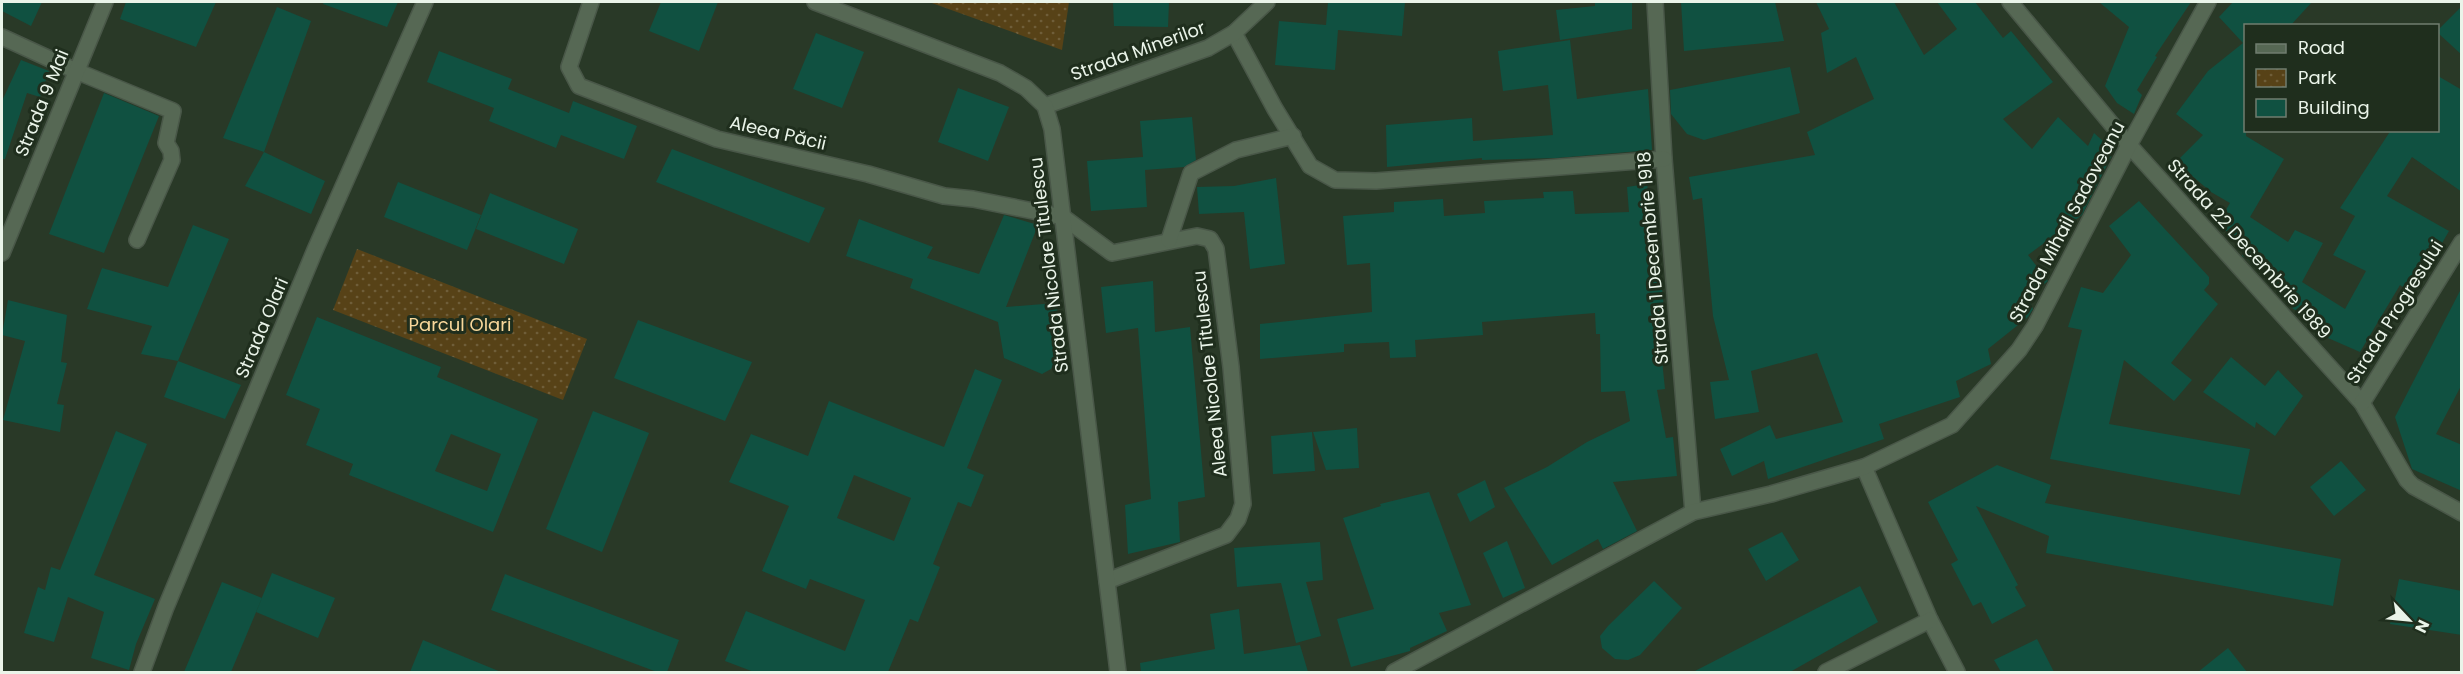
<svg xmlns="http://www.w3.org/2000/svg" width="2463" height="674" viewBox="0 0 2463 674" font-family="Poppins,sans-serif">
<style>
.park{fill:url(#park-dots)}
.building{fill:#105141;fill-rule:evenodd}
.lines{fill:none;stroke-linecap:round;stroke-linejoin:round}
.minor-casing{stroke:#495748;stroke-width:18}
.secondary-casing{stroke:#495748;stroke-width:18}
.minor{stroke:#566854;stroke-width:15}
.secondary{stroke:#566854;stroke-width:15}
.labels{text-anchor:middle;stroke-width:6;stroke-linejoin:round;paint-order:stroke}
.street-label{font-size:18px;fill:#eaf4e9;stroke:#1f2e1d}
.park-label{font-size:18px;fill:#f9d89b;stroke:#1f2e1d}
</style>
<defs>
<pattern id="park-dots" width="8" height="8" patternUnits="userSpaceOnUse" patternTransform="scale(1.5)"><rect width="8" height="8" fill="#574217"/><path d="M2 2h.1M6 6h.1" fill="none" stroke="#6f5e39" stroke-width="1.8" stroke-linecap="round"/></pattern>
</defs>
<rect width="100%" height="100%" fill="#293927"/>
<!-- park -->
<g class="park">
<polygon points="929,2 1069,2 1062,50"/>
<polygon points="357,249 587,339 563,400 333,310"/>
</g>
<!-- building -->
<g class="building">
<polygon points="2,2 42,2 31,26 2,11"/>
<polygon points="126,2 216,2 196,47 120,19"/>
<polygon points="324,2 398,2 387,27 323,4"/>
<polygon points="661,2 718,2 699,51 649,31"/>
<polygon points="1113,2 1169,2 1168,27 1114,26"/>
<polygon points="1328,2 1405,2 1402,36 1338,30 1335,70 1275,65 1279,21 1326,25"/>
<polygon points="1595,2 1632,2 1632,29 1560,40 1556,10 1595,6"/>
<polygon points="1681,2 1775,2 1784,41 1684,51"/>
<polygon points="1816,2 1894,2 1924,55 1957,29 1937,2 1975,2 2003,38 2011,31 2053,82 2003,119 2032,149 2058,117 2088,146 2094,133 2114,151 2082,215 2028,255 2048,281 2028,298 2033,309 2028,317 1988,349 1991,364 1956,381 1960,397 1879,424 1884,439 1768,479 1764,461 1732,476 1720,449 1770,425 1776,439 1843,422 1817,353 1751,371 1759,412 1715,419 1710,382 1729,380 1713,316 1702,198 1693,200 1689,177 1815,155 1807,132 1874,99 1856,57 1827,73 1821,33 1829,29"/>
<polygon points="2099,2 2191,2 2155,56 2157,57 2137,90 2142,95 2134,114 2117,103 2105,86 2129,27"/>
<polygon points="2233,2 2312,2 2290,26 2246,26 2246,136 2284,159 2250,217 2288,242 2295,230 2323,243 2302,282 2345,309 2366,271 2333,255 2355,216 2340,208 2391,130 2438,130 2438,76 2462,90 2462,192 2412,157 2387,196 2449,231 2430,264 2423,260 2404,288 2400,285 2360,352 2328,338 2331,333 2292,308 2296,303 2266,281 2271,273 2242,256 2248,246 2217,225 2230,203 2211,192 2176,162 2203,135 2176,114 2208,71 2243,43 2219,17"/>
<polygon points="2462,6 2462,55 2438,33 2438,30"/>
<polygon points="277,7 311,21 264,152 223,138"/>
<polygon points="816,33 864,52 842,108 793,89"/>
<polygon points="1570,40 1577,99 1648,89 1652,150 1556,158 1482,160 1482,158 1387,167 1386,125 1472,118 1473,141 1553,135 1548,85 1503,91 1498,51"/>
<polygon points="439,51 512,79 508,89 569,113 573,101 637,126 624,159 561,135 556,148 489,121 494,108 427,82"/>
<polygon points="21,60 49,71 40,97 27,93 5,159 2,159 2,101"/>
<polygon points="1790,67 1800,113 1704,140 1687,134 1671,114 1670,90"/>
<polygon points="958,88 1009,107 988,161 938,142"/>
<polygon points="104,93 159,116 104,253 49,234"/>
<polygon points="1192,117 1196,160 1184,167 1145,170 1147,207 1091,211 1087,161 1143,157 1140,121"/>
<polygon points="672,149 825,208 809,243 656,182"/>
<polygon points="264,152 325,181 311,214 245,186"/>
<polygon points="1276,178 1285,264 1250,269 1244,212 1199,214 1197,187 1234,186"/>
<polygon points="398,182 481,215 467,250 384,217"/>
<polygon points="1647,184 1650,205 1647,206 1653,279 1661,277 1666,331 1659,332 1665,389 1657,390 1666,438 1673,437 1677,476 1613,482 1637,531 1603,549 1598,539 1552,565 1504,488 1547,467 1587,442 1630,421 1625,391 1601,392 1600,334 1596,334 1595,313 1482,322 1483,335 1415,340 1416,357 1390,358 1389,342 1344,344 1344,352 1260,359 1260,324 1372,312 1370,263 1347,265 1343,216 1394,212 1394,202 1443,199 1444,216 1485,213 1484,201 1544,198 1543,192 1573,191 1575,214 1629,212 1627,187"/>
<polygon points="490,193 578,229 564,264 476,229"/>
<polygon points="2139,201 2209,277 2209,284 2204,290 2218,304 2171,363 2192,380 2174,401 2124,360 2109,424 2250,449 2240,495 2050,459 2082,330 2068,327 2081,287 2103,293 2131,255 2109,226"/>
<polygon points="1004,215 1038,225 1006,307 1056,303 1062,338 1053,339 1057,357 1051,369 1042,374 1004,358 998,322 910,288 913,279 846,256 859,219 933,247 927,258 979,274"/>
<polygon points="193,225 229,239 178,361 141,354 152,326 87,309 102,268 168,287"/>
<polygon points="1153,281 1155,332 1190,327 1205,497 1178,502 1180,542 1128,554 1125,505 1151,499 1138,328 1106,333 1101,287"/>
<polygon points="2462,287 2462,384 2436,434 2462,445 2462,491 2412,469 2395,417"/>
<polygon points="8,300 67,315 61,362 67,363 57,404 64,405 60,432 3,420 25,341 2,335"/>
<path d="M317,317L441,367L437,377L538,419L493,532L349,475L353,464L306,445L320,409L286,395ZM451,434L501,454L487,491L435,471Z"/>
<polygon points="638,320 752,362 725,421 614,378"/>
<polygon points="2231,357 2265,386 2278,370 2303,396 2275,436 2256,422 2255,428 2203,392"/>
<polygon points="178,361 241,385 225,419 164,397"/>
<path d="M975,369L1002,380L967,468L984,475L971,507L958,502L933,564L940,567L918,622L910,619L888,672H754L725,661L746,611L845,651L865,600L810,579L806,589L762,571L789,506L729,482L751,434L808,456L829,401L944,447ZM854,475L911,498L894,541L837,518Z"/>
<polygon points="593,411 649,433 602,552 546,529"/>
<polygon points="1357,428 1359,468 1326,470 1313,432"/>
<polygon points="116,431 147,444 94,575 155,599 136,644 129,670 91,658 104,612 68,597 54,642 24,633 38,587 45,590 51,567 60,570"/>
<polygon points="1312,432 1315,471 1273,474 1271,436"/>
<polygon points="2341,461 2366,490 2334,516 2310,487"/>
<polygon points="1997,465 2051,485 2045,503 2341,559 2333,606 2046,553 2049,536 1976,506 2018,585 2015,587 2026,606 1992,624 1981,602 1973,606 1951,564 1958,560 1928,502"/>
<polygon points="1485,480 1495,507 1470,522 1457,494"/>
<polygon points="1429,492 1471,605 1439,613 1447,631 1410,648 1410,651 1351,667 1337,619 1374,609 1343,518 1381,506 1380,504"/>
<polygon points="1782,532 1799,560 1766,581 1748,549"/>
<polygon points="1507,541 1525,588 1503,598 1483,553"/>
<polygon points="1320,542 1323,580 1306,582 1321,636 1296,643 1281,583 1237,587 1234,548"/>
<polygon points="272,573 335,598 318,638 256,612"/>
<polygon points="505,574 679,640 667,672 657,672 491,610"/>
<polygon points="2399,579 2462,591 2462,635 2390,624"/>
<polygon points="1654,581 1682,608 1640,655 1628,660 1615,659 1602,648 1600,636 1608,626"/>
<polygon points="222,582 262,598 231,672 184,672"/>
<polygon points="1860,586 1878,622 1790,672 1693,672"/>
<polygon points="1239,609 1244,654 1300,645 1308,672 1141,672 1140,663 1215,649 1210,614"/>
<polygon points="2037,639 2054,672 2001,672 1994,660"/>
<polygon points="423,640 501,672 410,672"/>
<polygon points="2228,648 2247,672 2198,672"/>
</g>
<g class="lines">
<!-- minor casing -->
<g class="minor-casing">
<g id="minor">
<polyline points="591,2 569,67 579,86 717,139 868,174 944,196 973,199 1063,217 1112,253 1197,236 1210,239 1216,249 1231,367 1243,504 1238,519 1226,535 1107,581"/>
<polyline points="1655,2 1664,159 1693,512"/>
<polyline points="2010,2 2129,145 2362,403 2407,480 2413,486 2462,513"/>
<polyline points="1234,33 1275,109 1310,166 1335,180 1376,181 1664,159"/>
<polyline points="2,37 76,71 173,111 166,143 171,151 172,160 137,240"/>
<polyline points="1045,106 1208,48 1234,33 1267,2"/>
<polyline points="1169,240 1191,173 1236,150 1293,136"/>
<polyline points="2362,403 2462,242"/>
<polyline points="1864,467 1930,620 1957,672"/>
<polyline points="142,672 166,607 315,250 425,2"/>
<polyline points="1394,672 1693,512 1771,494 1864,467 1952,425 2019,350 2035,326 2129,145 2208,2"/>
<polyline points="1826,672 1930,620"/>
</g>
</g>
<!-- secondary casing -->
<g class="secondary-casing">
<g id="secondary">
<polyline points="815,2 1000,73 1026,88 1045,106 1052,129 1118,672"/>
<polyline points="2,253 105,2"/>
</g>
</g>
<!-- minor -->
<use href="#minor" class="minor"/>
<!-- secondary -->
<use href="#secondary" class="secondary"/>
</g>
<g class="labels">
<!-- street labels -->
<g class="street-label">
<text transform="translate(1138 51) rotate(-20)" y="6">Strada Minerilor</text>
<text transform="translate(42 103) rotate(-68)" y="6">Strada 9 Mai</text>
<text transform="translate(778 133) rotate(13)" y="6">Aleea Păcii</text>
<text transform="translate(2067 222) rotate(-62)" y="6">Strada Mihail Sadoveanu</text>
<text transform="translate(2249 249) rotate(48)" y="6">Strada 22 Decembrie 1989</text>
<text transform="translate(1653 258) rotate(-95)" y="6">Strada 1 Decembrie 1918</text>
<text transform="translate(1049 265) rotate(-97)" y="6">Strada Nicolae Titulescu</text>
<text transform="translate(2395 312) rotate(-58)" y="6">Strada Progresului</text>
<text transform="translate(262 328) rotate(-67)" y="6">Strada Olari</text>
<text transform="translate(1210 374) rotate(-96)" y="6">Aleea Nicolae Titulescu</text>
</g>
<!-- park labels -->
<g class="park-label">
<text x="460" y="331">Parcul Olari</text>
</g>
</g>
<!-- border -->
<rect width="2463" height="674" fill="none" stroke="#eaf4e9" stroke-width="6"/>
<!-- legend -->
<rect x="2244" y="24" width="195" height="108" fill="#1f2e1d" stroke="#707d6f" stroke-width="1.5"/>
<rect x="2256" y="44" width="30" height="9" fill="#566854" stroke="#707d6f" stroke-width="1.5"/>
<text x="2298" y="54" font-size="18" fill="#eaf4e9">Road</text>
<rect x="2256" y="69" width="30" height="18" fill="url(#park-dots)" stroke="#707d6f" stroke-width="1.5"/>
<text x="2298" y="84" font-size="18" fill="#eaf4e9">Park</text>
<rect x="2256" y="99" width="30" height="18" fill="#105141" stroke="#707d6f" stroke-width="1.5"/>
<text x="2298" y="114" font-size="18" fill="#eaf4e9">Building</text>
<!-- north arrow -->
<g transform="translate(2409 620) rotate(116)" stroke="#1f2e1d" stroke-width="4.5" paint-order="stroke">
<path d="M0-4.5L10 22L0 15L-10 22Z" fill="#eaf4e9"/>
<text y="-9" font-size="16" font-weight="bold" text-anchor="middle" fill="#eaf4e9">N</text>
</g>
</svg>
